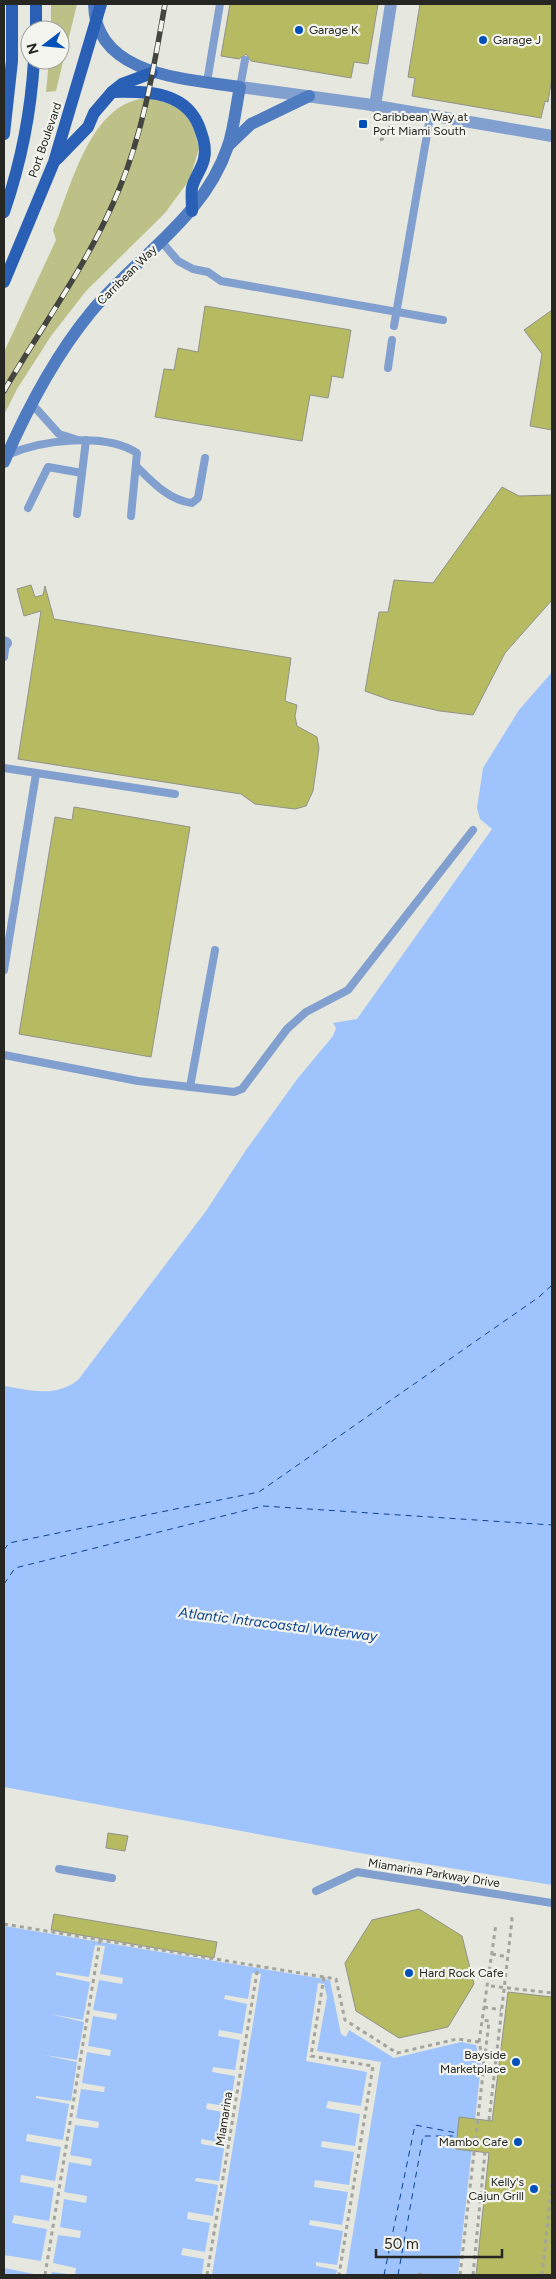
<svg xmlns="http://www.w3.org/2000/svg" width="556" height="2279" viewBox="0 0 556 2279" font-family="Figtree,sans-serif">
<style>
.green{fill:#bdc188}
.water{fill:#9fc4fd}
.pier{fill:#e6e7df}
.lines{fill:none;stroke-linecap:round;stroke-linejoin:round}
.ferry{stroke:#094292;stroke-width:1;stroke-dasharray:6 5;stroke-linecap:butt}
.building{fill:#b6bb61;stroke:#91928b}
.path{stroke:#a4a49e;stroke-width:3;stroke-dasharray:4 4;stroke-linecap:butt}
.lane{stroke:#81a0cf;stroke-width:8}
.street{stroke:#81a0cf;stroke-width:12}
.secondary{stroke:#4f7cc1;stroke-width:12}
.primary{stroke:#2960b6;stroke-width:12}
.rail-casing{stroke:#444440;stroke-width:5.5}
.rail{stroke:#f3f4ed;stroke-width:4;stroke-dasharray:11;stroke-linecap:butt}
.poi-dot{fill:#0050ba;stroke:#f3f4ed;stroke-width:2}
.labels{text-anchor:middle;stroke-width:4.5;stroke-linejoin:round;paint-order:stroke}
.poi-label{font-size:12px;fill:#262623;stroke:#f3f4ed;text-anchor:start}
.street-label{font-size:12px;fill:#262623;stroke:#f3f4ed}
.water-label{font-size:14px;font-style:italic;fill:#094292;stroke:#f3f4ed}
</style>
<rect width="100%" height="100%" fill="#e6e7df"/>
<!-- green -->
<g class="green">
<polygon points="51,4 77,4 56,91 46,92 49,60 60,60 60,30 51,30"/>
<path d="M148,98L179,106L193,126L199,148L190,179L165,213L86,291L51,336L17,389L4,415V352L56,240L53,230C72,186 90,101 148,98Z"/>
</g>
<!-- water -->
<g class="water">
<path d="M552,672V1885L354,1852L4,1787V1386C30,1390 55,1398 78,1380L206,1211L246,1150L298,1078L333,1036L336,1028L333,1023L357,1019L492,829L480,819L477,808L483,768L519,710Z"/>
<polygon points="4,1926 330,1980 341,2034 346,2037 349,2030 394,2058 461,2042 476,2045 481,2065 458,2275 4,2275"/>
</g>
<!-- pier -->
<g class="pier">
<polygon points="95,1945 105,1946 100,1974 123,1978 122,1984 99,1980 93,2010 117,2014 116,2020 93,2016 88,2046 111,2050 110,2056 87,2052 82,2083 105,2087 104,2092 81,2089 76,2118 99,2122 98,2128 75,2125 70,2155 92,2159 91,2166 69,2162 64,2192 87,2196 86,2203 64,2199 60,2227 81,2231 80,2238 58,2235 53,2263 76,2268 75,2275 52,2272 51,2275 39,2275 4,2268 4,2255 41,2261 47,2229 12,2223 14,2215 49,2221 54,2188 20,2182 21,2175 55,2181 61,2147 26,2141 27,2134 63,2140 69,2104 36,2098 36,2096 71,2101 77,2062 44,2055 77,2060 84,2022 50,2014 83,2020 90,1982 56,1975 56,1972 89,1977"/>
<polygon points="252,1973 261,1974 212,2275 202,2275 204,2259 181,2255 183,2248 205,2252 210,2223 187,2219 188,2212 213,2216 218,2185 195,2181 196,2178 219,2181 224,2148 201,2144 201,2139 224,2143 229,2113 206,2109 207,2103 230,2107 235,2076 212,2072 213,2067 235,2070 240,2040 218,2036 219,2030 242,2034 247,2004 224,1999 225,1995 248,1999"/>
<polygon points="318,1983 324,1984 327,1997 317,2051 381,2062 346,2275 336,2275 337,2270 316,2266 316,2262 337,2265 343,2231 309,2225 310,2220 342,2225 348,2192 314,2187 315,2180 349,2185 354,2152 321,2147 322,2141 355,2146 360,2114 326,2108 328,2101 361,2106 367,2072 306,2061"/>
</g>
<g class="lines">
<!-- ferry -->
<g class="ferry">
<polyline points="4,1550 9,1543 259,1492 539,1297 552,1285"/>
<polyline points="4,1584 15,1568 263,1506 552,1525"/>
<polyline points="384,2275 415,2125 457,2133"/>
<polyline points="398,2275 423,2136 458,2136"/>
</g>
</g>
<!-- building -->
<g class="building">
<polygon points="230,4 378,4 368,64 354,62 351,78 251,61 246,54 239,59 221,56"/>
<polygon points="420,4 552,4 552,77 548,102 545,101 541,118 412,96 415,78 408,77"/>
<polygon points="205,306 351,330 343,378 332,376 328,398 310,395 302,441 155,417 164,369 174,370 178,348 198,352"/>
<polygon points="552,310 552,430 530,426 542,354 524,330"/>
<polygon points="502,487 519,496 552,495 552,600 505,653 473,715 440,711 390,700 365,691 379,612 388,612 394,580 433,583"/>
<polygon points="31,585 35,597 43,595 45,586 54,619 291,658 285,701 297,705 295,716 297,726 317,737 319,748 313,791 306,806 295,809 255,804 241,794 18,759 41,611 24,616 17,589"/>
<polygon points="74,807 190,827 151,1057 19,1034 55,817 72,820"/>
<polygon points="108,1833 128,1836 125,1851 106,1848"/>
<polygon points="419,1909 462,1936 474,1984 448,2027 399,2038 356,2011 345,1963 372,1920"/>
<polygon points="54,1914 217,1942 214,1958 51,1930"/>
<polygon points="508,1992 552,1997 552,2275 476,2275 489,2153 456,2149 459,2117 492,2121"/>
</g>
<g class="lines">
<!-- path -->
<g class="path">
<polyline points="380,140 387,137 390,126"/>
<polyline points="4,1924 336,1979 345,2020 397,2053 457,2039 479,2042 484,2065"/>
<polyline points="492,1954 508,1957"/>
<polyline points="324,1977 311,2056 373,2066 339,2275"/>
<polyline points="491,1986 552,1993"/>
<polyline points="484,2007 501,2010"/>
<polyline points="479,2042 496,1924"/>
<polyline points="489,2120 512,1920 511,1914"/>
<polyline points="418,2274 427,2275"/>
<polyline points="45,2275 100,1940"/>
<polyline points="207,2275 258,1966"/>
<polyline points="460,2275 489,2021 482,2020"/>
<polyline points="473,2275 485,2152"/>
<polyline points="542,2275 552,2181"/>
</g>
<!-- lane -->
<g class="lane">
<polyline points="207,82 220,4"/>
<polyline points="240,87 245,60"/>
<polyline points="161,241 178,261 193,269 208,272 221,281 443,320"/>
<polyline points="394,326 430,117"/>
<polyline points="388,368 392,340"/>
<polyline points="32,404 59,434 78,440"/>
<path d="M7,455C41,440 105,432 137,453L131,516"/>
<path d="M137,467C152,482 169,500 192,503L198,498L205,458"/>
<polyline points="28,508 48,467 82,473"/>
<polyline points="77,514 86,440"/>
<polyline points="4,657 6,643"/>
<polyline points="4,768 175,794"/>
<polyline points="4,970 36,774"/>
<polyline points="4,1055 138,1081 234,1092 242,1089 287,1029 306,1012 348,990 473,830"/>
<polyline points="190,1087 215,950"/>
<polyline points="59,1869 112,1878"/>
<polyline points="316,1891 357,1872 552,1903"/>
</g>
<!-- street -->
<g class="street">
<polyline points="240,87 365,104 552,136"/>
<polyline points="375,106 391,4"/>
<polyline points="4,642 6,643"/>
</g>
<!-- secondary -->
<g class="secondary">
<polyline points="228,146 251,124 309,96"/>
<path d="M4,462C27,409 54,357 91,312C137,256 204,218 228,146C234,128 236,106 240,87C187,79 95,76 94,4"/>
</g>
<!-- primary -->
<g class="primary">
<polyline points="36,30 36,4"/>
<path d="M112,92C148,91 189,91 201,132C204,140 206,151 204,159C202,169 194,178 192,188C191,195 192,203 192,211"/>
<polyline points="4,134 12,61 12,4"/>
<polyline points="57,159 88,127 94,113 112,92 122,84 152,73"/>
<path d="M4,212C21,163 31,112 34,60"/>
<polyline points="4,282 54,162 101,4"/>
</g>
<!-- rail casing -->
<g class="rail-casing">
<path id="rail" d="M4,391C43,324 91,260 120,187C144,129 154,66 165,4"/>
</g>
<!-- rail -->
<use href="#rail" class="rail"/>
</g>
<!-- markers -->
<g class="poi-dot">
<circle cx="299" cy="30" r="5"/>
<circle cx="483" cy="40" r="5"/>
<rect x="358" y="119" width="10" height="10" rx="2.5"/>
<circle cx="409" cy="1973" r="5"/>
<circle cx="516" cy="2062" r="5"/>
<circle cx="518" cy="2142" r="5"/>
<circle cx="534" cy="2189" r="5"/>
</g>
<g class="labels">
<!-- poi labels -->
<g class="poi-label">
<text x="309" y="34">Garage K</text>
<text x="493" y="44">Garage J</text>
<text x="373" y="121">Caribbean Way at<tspan x="373" dy="14">Port Miami South</tspan></text>
<text x="419" y="1977">Hard Rock Cafe</text>
<text x="506" y="2059" text-anchor="end">Bayside<tspan x="506" dy="14">Marketplace</tspan></text>
<text x="508" y="2146" text-anchor="end">Mambo Cafe</text>
<text x="524" y="2186" text-anchor="end">Kelly's<tspan x="524" dy="14">Cajun Grill</tspan></text>
</g>
<!-- street labels -->
<g class="street-label">
<text transform="translate(45 140) rotate(-71)" y="4">Port Boulevard</text>
<text transform="translate(127 275) rotate(-45)" y="4">Carribean Way</text>
<text transform="translate(434 1873) rotate(9)" y="4">Miamarina Parkway Drive</text>
<text transform="translate(224 2119) rotate(-81)" y="4">Miamarina</text>
</g>
<!-- water labels -->
<g class="water-label">
<text transform="translate(278 1624) rotate(7)" y="5">Atlantic Intracoastal Waterway</text>
</g>
</g>
<!-- border -->
<rect width="556" height="2279" fill="none" stroke="#262623" stroke-width="10"/>
<!-- north arrow -->
<g transform="translate(45 45) rotate(254)"><circle r="24" fill="#f3f4ed" stroke="#a1a29c"/>
<path d="M0-4L9 19L0 12L-9 19Z" fill="#0050ba"/>
<text y="-8" font-size="14" font-weight="bold" text-anchor="middle" fill="#262623">N</text>
</g>
<!-- scale -->
<path d="M376 2249v8h126v-8" fill="none" stroke="#262623" stroke-width="2.5"/>
<text x="384" y="2249" font-size="15" fill="#262623" stroke="#f3f4ed" stroke-width="4" paint-order="stroke">50 m</text>
</svg>
